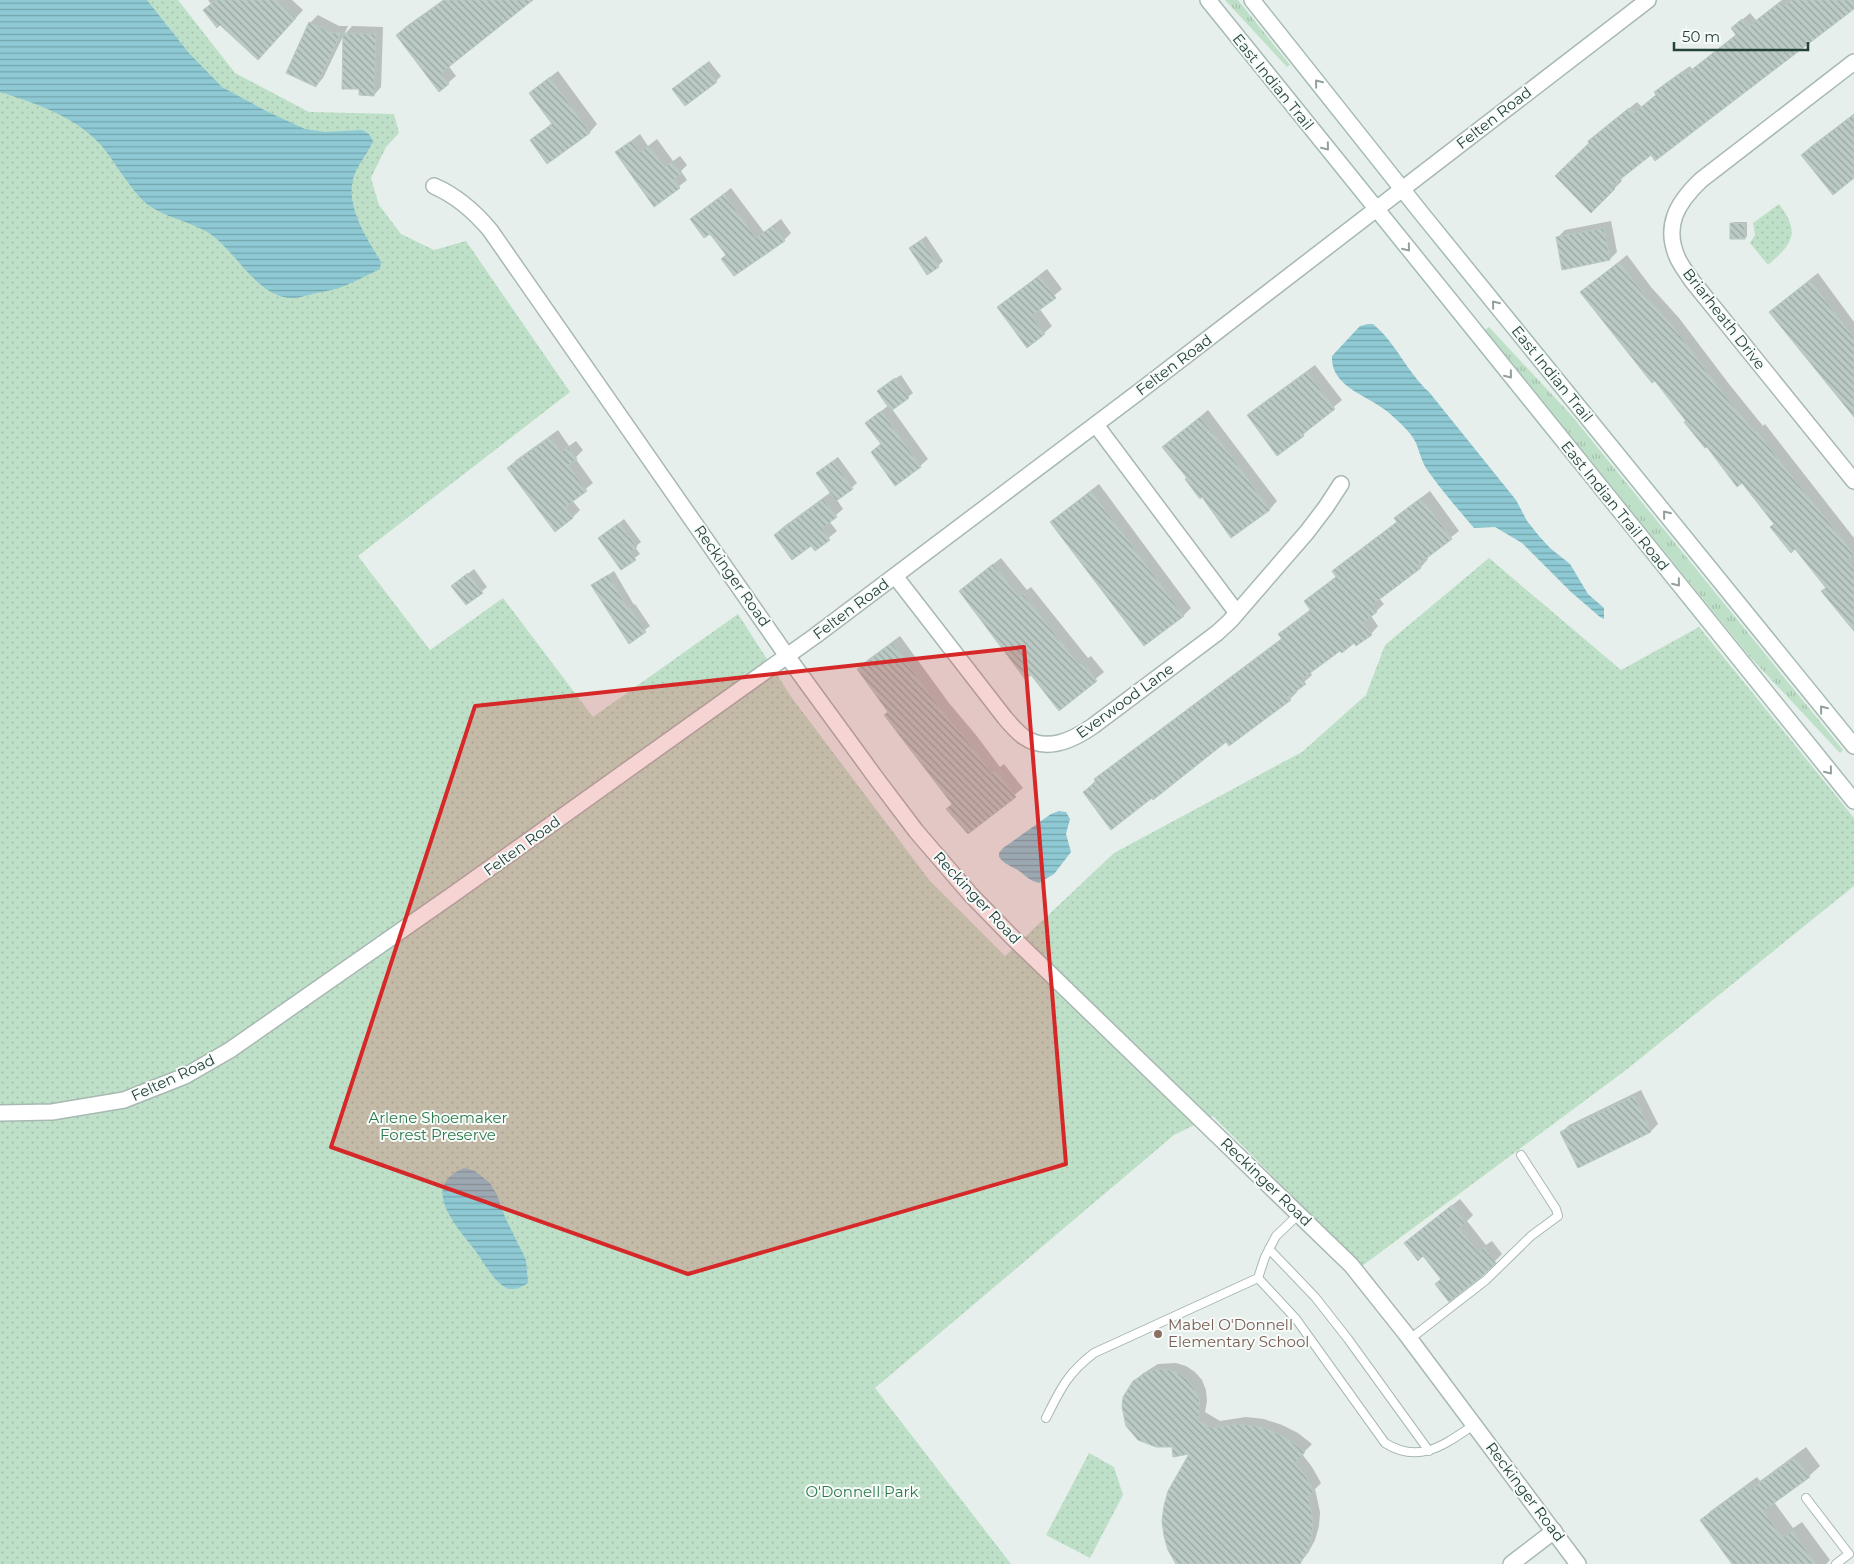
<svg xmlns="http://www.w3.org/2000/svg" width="1854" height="1564" viewBox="0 0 1854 1564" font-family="Montserrat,sans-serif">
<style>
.grass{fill:url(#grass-tufts)}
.park{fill:url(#park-dots)}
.water{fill:url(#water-rules)}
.shadow{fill:#0003}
.building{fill:url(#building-back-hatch);stroke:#b8c9c2}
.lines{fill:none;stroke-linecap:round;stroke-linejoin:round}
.service-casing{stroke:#a8b8b2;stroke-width:10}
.minor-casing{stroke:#a8b8b2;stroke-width:18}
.secondary-casing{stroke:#a4bbb3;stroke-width:18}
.service{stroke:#fff;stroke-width:8}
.minor{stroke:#fff;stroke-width:15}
.secondary{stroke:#fff;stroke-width:15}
.oneway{stroke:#92a09c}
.marked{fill:#d62828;fill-opacity:0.2;stroke:#d62828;stroke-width:4;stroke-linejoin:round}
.education-dot{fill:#8d6e63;stroke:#f7fbf9;stroke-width:2}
.labels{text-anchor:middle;stroke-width:4;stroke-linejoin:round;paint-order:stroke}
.street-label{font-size:15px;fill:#24423a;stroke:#f7fbf9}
.park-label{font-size:15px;fill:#2d7a4b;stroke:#f7fbf9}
.education-label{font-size:15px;fill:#785e54;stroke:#f7fbf9;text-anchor:start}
</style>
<defs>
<pattern id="grass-tufts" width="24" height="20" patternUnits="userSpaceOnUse" patternTransform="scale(1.25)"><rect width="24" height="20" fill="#bfe0c8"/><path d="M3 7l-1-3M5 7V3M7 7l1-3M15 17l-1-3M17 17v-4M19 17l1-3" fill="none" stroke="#a4c1ad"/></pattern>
<pattern id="park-dots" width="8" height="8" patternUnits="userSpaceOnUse" patternTransform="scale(1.25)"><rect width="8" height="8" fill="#bfe0c8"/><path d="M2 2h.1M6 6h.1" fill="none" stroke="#a4c1ad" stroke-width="1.8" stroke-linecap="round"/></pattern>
<pattern id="water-rules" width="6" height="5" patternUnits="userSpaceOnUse" patternTransform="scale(1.25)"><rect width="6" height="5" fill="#8ec9d4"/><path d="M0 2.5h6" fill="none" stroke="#74a5ad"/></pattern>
<pattern id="building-back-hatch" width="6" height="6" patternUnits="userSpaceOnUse" patternTransform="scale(1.25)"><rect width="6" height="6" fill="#bbcac4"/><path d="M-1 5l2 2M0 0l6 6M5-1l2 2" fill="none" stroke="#98a6a0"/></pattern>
</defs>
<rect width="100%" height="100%" fill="#e6efeb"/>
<!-- grass -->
<g class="grass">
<polygon points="1225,0 1238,0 1290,65 1287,67"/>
<polygon points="1489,327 1572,416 1843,750 1840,753 1750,657 1485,330"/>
</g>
<!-- park -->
<g class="park">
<polygon points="0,0 178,0 235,73 309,112 394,114 399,133 386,147 371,178 379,205 401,234 434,250 466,241 570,392 358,556 430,650 503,598 593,717 738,614 792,698 930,881 1005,956 1114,853 1302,752 1366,695 1385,645 1489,558 1621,670 1699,627 1854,818 1854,886 1626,1070 1362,1266 1213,1116 1174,1135 875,1388 1011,1564 0,1564"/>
<path d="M1779,204C1800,232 1794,243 1768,265L1750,243L1755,235L1753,223Z"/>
<polygon points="1089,1453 1114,1467 1123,1495 1090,1558 1046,1535"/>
</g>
<!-- water -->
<g class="water">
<path d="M0,0H147L188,52L222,87L268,112L305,129L325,132L362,130L369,134L373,141C368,154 356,166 353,179C346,208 367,238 381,262L380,269C367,275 353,283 339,288C329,291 319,292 309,295C303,296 297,299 291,298C256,296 236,251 209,233C190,221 165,218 147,204C130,190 115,161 100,144C74,116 35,103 0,92Z"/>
<path d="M1368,324H1373C1396,343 1407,372 1429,392L1516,500L1527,521L1539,536L1550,548L1570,564L1588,594L1604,608V619L1600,617L1571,592L1522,543L1495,527L1474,528C1458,509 1442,491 1428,471C1422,463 1420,453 1416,443C1410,431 1398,421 1388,412C1369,396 1330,387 1332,356L1360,326Z"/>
<path d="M1059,811L1066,812L1070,819L1066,834L1071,852L1054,874L1039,883C1030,881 1026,876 1019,871C1012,866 1005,865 999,857V853L1003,848L1051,814Z"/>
<path d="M464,1168L475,1171L490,1183L497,1195L505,1217L526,1260L528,1283C520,1288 512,1292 503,1286C490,1276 484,1262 474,1249C456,1226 419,1186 464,1168Z"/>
</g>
<!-- shadow -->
<g class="shadow">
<polygon points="208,0 292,0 303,10 266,51 204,10 211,4"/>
<polygon points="443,0 529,0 448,65 456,76 448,83 398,35 405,27"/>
<polygon points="1782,0 1854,0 1854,7 1651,154 1620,178 1622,181 1591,211 1591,143 1589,141 1637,102 1642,107 1657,94 1656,93 1663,85 1690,66 1692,69 1737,34 1733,28 1750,13 1756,20"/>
<polygon points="318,15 339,26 348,26 323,78 316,86 310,23"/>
<polygon points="352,26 383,27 381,87 374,95 345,34"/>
<polygon points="709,61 721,76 716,81 679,85"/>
<polygon points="558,71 597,124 590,132 547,162 531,140 552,123 530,93"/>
<polygon points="1854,114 1854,176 1803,155 1810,147"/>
<polygon points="640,134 648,146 657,139 673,161 680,156 687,165 681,171 687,180 655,205 617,152"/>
<polygon points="731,188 764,232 781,219 791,233 784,240 734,275 727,255 710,232 691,219"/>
<polygon points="1611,221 1617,252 1610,259 1557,238 1565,230"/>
<polygon points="1734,222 1747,222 1747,236 1745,238 1731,224"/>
<polygon points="926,236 943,261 938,266 910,248"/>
<polygon points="1627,255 1651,287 1679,318 1729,384 1763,426 1765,424 1854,538 1854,629 1823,591 1827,587 1742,482 1688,421 1655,379 1581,293"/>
<polygon points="1047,269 1062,289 1039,308 1052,326 1044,333 998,307"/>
<polygon points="1818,273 1854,322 1854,414 1778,305"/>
<polygon points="1315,365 1342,400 1310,427 1303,435 1248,415 1256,408"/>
<polygon points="901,375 913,393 892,409 928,459 920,466 872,452 881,443 866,423 889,405 884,386"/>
<polygon points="1208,410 1277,501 1270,509 1232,536 1164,447"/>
<polygon points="558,430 569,446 576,441 583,450 575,458 593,483 572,500 580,510 572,518 509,468 516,460"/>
<polygon points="838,457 857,483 837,500 843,509 829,521 837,531 815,549 812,545 775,535 783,527 831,492 822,469"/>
<polygon points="1099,484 1191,608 1184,615 1144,644 1059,515"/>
<polygon points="1430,491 1459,531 1426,557 1428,559 1421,567 1379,598 1384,604 1371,616 1378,626 1371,634 1341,649 1310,672 1312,675 1296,689 1297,692 1290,699 1227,740 1084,792 1104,772 1282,638 1280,634 1287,627 1311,609 1305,601 1337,576 1333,571 1341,564 1398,521 1396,518 1403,511"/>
<polygon points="624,519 641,542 635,547 640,554 621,568 600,538"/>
<polygon points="1001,558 1027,590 1031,587 1088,658 1091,656 1104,672 1059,709 968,584"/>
<polygon points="474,569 487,587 466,604 453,586"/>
<polygon points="614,571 634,605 635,604 650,626 629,642 592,585"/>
<polygon points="900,636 949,703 976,735 1000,767 1004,764 1023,788 968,832 953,804 858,669 866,661"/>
<polygon points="1641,1090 1658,1124 1651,1131 1562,1132 1569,1125"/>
<polygon points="1460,1199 1473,1215 1467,1221 1486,1245 1492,1241 1502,1254 1481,1275 1442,1279 1423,1254 1405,1243"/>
<polygon points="1176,1363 1186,1366 1195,1372 1202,1380 1206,1390 1207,1401 1205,1412 1220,1421 1246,1417 1264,1419 1282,1425 1298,1433 1312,1444 1302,1454 1312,1467 1321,1483 1315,1489 1320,1512 1319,1526 1315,1540 1308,1553 1299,1564 1178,1564 1191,1453 1173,1446 1134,1382 1142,1374 1158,1364"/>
<polygon points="1806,1447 1820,1466 1809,1476 1774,1502 1793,1528 1802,1522 1830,1560 1826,1564 1737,1564 1701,1520 1712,1510 1757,1477 1760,1481"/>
</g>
<!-- building -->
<g class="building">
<polygon points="216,0 277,0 296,18 258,60 220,25 217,28 203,10"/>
<polygon points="444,0 533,0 441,73 449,84 439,92 396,35"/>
<polygon points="1792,0 1854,0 1854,9 1655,161 1651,155 1612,186 1615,189 1591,213 1555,176 1589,143 1588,141 1629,108 1634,113 1656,95 1654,92 1682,72 1684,76 1736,35 1731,28 1742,19 1748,27 1780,2 1784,6"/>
<polygon points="309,22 331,33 341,33 316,87 286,73"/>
<polygon points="343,33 376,34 374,96 359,95 359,89 342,89"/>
<polygon points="704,65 717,82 685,106 672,89"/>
<polygon points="550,77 590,133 547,164 530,140 552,124 529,93"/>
<polygon points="1854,114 1854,178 1833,195 1801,155"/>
<polygon points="631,141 640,152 649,146 665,167 672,162 681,174 674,179 680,188 654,207 615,152"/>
<polygon points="724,194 756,238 774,225 785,241 734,276 721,259 726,255 710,234 704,238 690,219"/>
<polygon points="1730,223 1745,224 1745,239 1730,239"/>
<polygon points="1604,228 1610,260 1562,270 1556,237"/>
<polygon points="921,240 939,267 927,275 909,248"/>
<polygon points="1619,262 1644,294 1672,325 1722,392 1755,432 1757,431 1783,465 1854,554 1847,561 1854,569 1854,631 1821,591 1826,588 1795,549 1791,553 1770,527 1774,524 1742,483 1737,487 1707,447 1705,448 1684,422 1686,421 1655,381 1652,383 1580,292"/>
<polygon points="1039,276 1056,298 1031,316 1045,334 1027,348 997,307"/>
<polygon points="1810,280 1854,338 1854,417 1769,312"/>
<polygon points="1307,372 1335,409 1303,434 1304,436 1277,456 1247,415"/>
<polygon points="895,378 909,398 891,411 877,391"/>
<polygon points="881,411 921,467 895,486 871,452 881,444 865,423"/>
<polygon points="1200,417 1226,449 1270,510 1231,538 1202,497 1200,499 1185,479 1187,478 1162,447"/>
<polygon points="550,437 561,452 568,447 577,459 568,465 587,491 565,507 573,518 555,532 507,468"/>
<polygon points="833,461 853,489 836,501 816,473"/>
<polygon points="1091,491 1184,616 1144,646 1050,522"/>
<polygon points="1421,498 1452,539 1419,564 1421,568 1372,605 1377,612 1363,623 1372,635 1356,646 1354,643 1342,653 1340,651 1302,679 1306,684 1288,697 1291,700 1229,746 1226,742 1153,800 1152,798 1111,830 1083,792 1096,782 1094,779 1282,639 1278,634 1311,611 1304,601 1336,577 1332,571 1397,522 1394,518"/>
<polygon points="823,499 837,517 822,528 830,540 815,551 811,546 792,560 774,535"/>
<polygon points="619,523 637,547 630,552 636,560 621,570 598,538"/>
<polygon points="993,564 1019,597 1023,594 1073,657 1080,665 1083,662 1097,681 1059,711 1031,675 1025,679 959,591"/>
<polygon points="468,573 483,593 466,605 451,586"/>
<polygon points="608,575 628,609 630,608 646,632 629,644 591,585"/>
<polygon points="892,643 942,711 969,743 992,774 996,771 1016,797 968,834 946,809 952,804 884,715 888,712 857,669"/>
<polygon points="1634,1096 1651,1132 1578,1168 1560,1132"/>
<polygon points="1452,1205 1466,1223 1459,1228 1478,1252 1484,1247 1496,1263 1482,1276 1449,1302 1435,1284 1441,1279 1423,1256 1418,1261 1404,1243"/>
<polygon points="1158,1369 1168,1370 1179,1373 1187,1380 1194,1388 1199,1398 1200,1409 1198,1420 1212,1428 1238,1424 1256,1426 1274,1432 1291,1441 1305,1452 1295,1463 1305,1475 1315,1492 1308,1495 1313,1520 1312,1535 1308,1549 1300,1564 1176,1564 1168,1550 1164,1536 1162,1521 1164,1506 1168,1491 1189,1454 1173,1457 1172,1447 1156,1447 1138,1440 1126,1426 1122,1407 1123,1397 1133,1381 1149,1371"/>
<polygon points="1795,1457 1810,1477 1763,1511 1783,1538 1792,1531 1816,1564 1732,1564 1700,1520 1746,1486 1749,1491"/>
</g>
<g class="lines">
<!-- service casing -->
<g class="service-casing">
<g id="service">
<polyline points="1269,1249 1315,1297 1348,1339 1429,1451"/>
<path d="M1258,1278L1296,1319L1385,1443C1420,1465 1445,1444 1474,1425"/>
<polyline points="1410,1339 1486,1280 1531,1236 1558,1216 1556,1209 1521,1155"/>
<path d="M1046,1418C1061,1388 1067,1374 1094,1353L1258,1278L1265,1257L1276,1236L1299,1214"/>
<polyline points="1806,1498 1849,1554 1836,1564"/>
</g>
</g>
<!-- minor casing -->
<g class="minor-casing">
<g id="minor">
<path d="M1854,62L1701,180C1677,203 1663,226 1678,259C1682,267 1688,275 1693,282L1854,481"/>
<path d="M434,186C457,196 474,211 490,230L787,656L876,778L916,831L971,895L1011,936L1351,1265L1406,1334L1578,1564"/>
<polyline points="1096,425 1237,613"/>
<path d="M895,576L1005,718C1011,725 1017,732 1024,737C1047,753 1073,740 1093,726L1217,633L1230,621L1307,532L1326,507L1341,484"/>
<polyline points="0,1113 52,1112 124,1100 185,1076 230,1050 455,893 815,636 1136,394 1648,0"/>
<polyline points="1511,1564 1554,1531"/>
</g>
</g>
<!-- secondary casing -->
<g class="secondary-casing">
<g id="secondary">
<polyline points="1208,0 1854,801"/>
<polyline points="1252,0 1422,214 1854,746"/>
</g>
</g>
<!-- service -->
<use href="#service" class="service"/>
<!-- minor -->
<use href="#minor" class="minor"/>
<!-- secondary -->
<use href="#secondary" class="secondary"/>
</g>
<!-- one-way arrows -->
<defs><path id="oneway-chevron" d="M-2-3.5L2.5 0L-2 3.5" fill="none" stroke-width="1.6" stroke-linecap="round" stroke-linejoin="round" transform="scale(1.25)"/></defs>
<g class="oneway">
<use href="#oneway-chevron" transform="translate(1318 83) rotate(-129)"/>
<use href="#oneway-chevron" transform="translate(1326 147) rotate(51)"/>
<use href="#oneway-chevron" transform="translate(1407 248) rotate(51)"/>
<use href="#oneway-chevron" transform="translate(1495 304) rotate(-129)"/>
<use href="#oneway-chevron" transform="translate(1509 375) rotate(51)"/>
<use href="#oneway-chevron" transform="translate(1666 514) rotate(-129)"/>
<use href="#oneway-chevron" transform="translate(1677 583) rotate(51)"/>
<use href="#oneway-chevron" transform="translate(1823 709) rotate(-129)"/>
<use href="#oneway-chevron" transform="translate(1829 771) rotate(51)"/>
</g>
<!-- marked area -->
<path class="marked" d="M1024,647L1066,1164L688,1274L331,1147L475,706Z"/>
<!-- markers -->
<circle class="education-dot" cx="1158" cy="1334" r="5"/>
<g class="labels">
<!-- street labels -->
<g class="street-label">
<text transform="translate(1273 82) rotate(51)" y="5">East Indian Trail</text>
<text transform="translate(1494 118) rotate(-38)" y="5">Felten Road</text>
<text transform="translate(1724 319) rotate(52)" y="5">Briarheath Drive</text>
<text transform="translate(1174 365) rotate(-37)" y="5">Felten Road</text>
<text transform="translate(1552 374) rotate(51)" y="5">East Indian Trail</text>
<text transform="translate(1615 506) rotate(51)" y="5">East Indian Trail Road</text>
<text transform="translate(732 576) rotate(55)" y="5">Reckinger Road</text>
<text transform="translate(851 609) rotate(-37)" y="5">Felten Road</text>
<text transform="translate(1125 701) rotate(-36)" y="5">Everwood Lane</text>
<text transform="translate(522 846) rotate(-36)" y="5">Felten Road</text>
<text transform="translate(977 898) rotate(47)" y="5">Reckinger Road</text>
<text transform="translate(173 1078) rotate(-25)" y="5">Felten Road</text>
<text transform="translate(1266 1182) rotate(44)" y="5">Reckinger Road</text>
<text transform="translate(1525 1492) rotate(53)" y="5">Reckinger Road</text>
</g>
<!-- park labels -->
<g class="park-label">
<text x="438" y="1123">Arlene Shoemaker<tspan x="438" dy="17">Forest Preserve</tspan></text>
<text x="862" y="1497">O'Donnell Park</text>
</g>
<!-- education labels -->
<g class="education-label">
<text x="1168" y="1330">Mabel O'Donnell<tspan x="1168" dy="17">Elementary School</tspan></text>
</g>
</g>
<!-- scale -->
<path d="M1674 42v8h134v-8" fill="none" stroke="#24423a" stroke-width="2.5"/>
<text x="1682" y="42" font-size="15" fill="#24423a" stroke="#f7fbf9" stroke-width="4" paint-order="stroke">50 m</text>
</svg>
